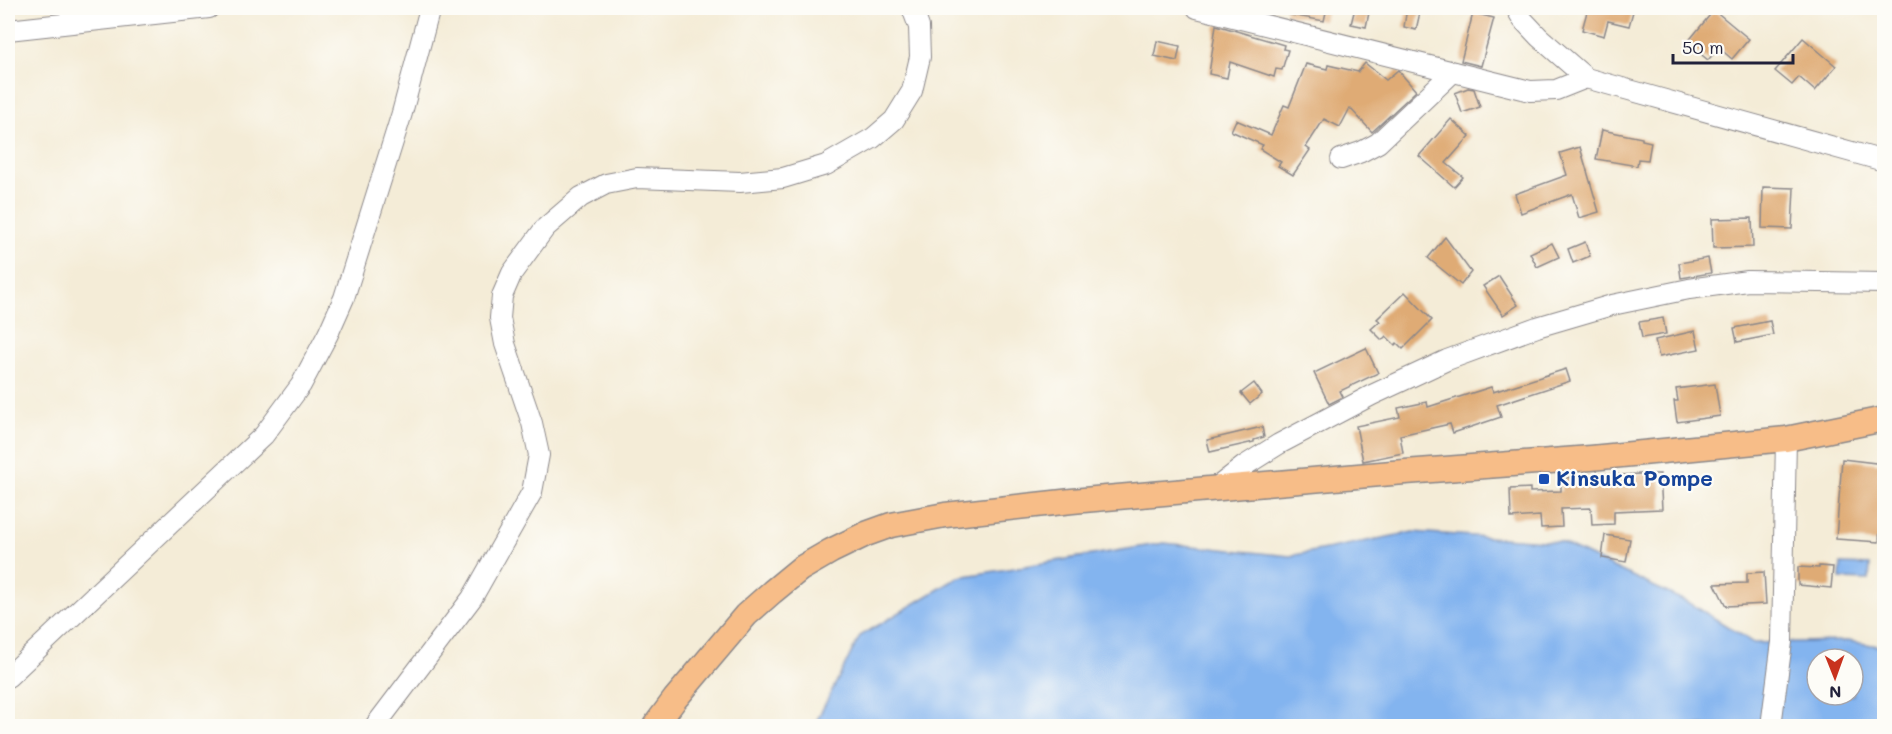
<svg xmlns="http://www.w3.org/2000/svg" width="1892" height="734" viewBox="0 0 1892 734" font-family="Mali,sans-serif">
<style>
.water{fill:#83b4ef;stroke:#526b95;stroke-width:1.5;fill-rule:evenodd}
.building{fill:#dfab75}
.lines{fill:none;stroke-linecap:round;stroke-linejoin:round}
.minor-casing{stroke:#8b8789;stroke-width:22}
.major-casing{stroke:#8b8789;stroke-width:27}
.minor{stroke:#fff;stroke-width:20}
.major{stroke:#f7bd88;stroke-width:24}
.transit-dot{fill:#1a4fb4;stroke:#fdfcf7;stroke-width:2}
.labels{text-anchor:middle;stroke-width:4.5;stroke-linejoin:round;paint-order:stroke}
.transit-label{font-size:21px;font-weight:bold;fill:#164399;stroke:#fdfcf7;text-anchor:start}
</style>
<rect width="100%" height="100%" fill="#fdfcf7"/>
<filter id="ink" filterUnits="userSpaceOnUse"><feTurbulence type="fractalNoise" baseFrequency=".0167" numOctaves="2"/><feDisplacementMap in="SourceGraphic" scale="12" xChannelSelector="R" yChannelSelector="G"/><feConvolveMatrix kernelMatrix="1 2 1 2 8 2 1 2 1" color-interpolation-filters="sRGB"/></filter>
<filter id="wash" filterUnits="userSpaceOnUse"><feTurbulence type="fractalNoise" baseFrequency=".008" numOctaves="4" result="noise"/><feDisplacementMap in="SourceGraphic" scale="24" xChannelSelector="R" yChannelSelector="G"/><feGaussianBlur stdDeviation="1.35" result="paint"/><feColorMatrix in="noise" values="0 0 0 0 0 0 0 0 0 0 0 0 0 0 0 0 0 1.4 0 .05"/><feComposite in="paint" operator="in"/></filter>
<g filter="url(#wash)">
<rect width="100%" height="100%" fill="#f4ecd7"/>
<!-- water -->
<g class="water">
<path d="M1413,532L1560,542L1693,605L1754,643L1848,641L1884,647V726H814L860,636L959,577L1164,543L1290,556ZM1817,659H1853V695H1817Z"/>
<polygon points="1841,564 1870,565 1869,580 1840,579"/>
</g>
<g id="blocks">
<!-- building -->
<g class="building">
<polygon points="1286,8 1327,8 1324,21 1285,14"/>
<polygon points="1355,8 1370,8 1366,27 1351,24"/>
<polygon points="1407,8 1421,8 1416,30 1404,27"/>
<polygon points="1588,8 1634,8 1629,26 1608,21 1604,36 1582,30"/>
<polygon points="1714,10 1749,39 1732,59 1719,48 1708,60 1687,43"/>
<polygon points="1473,13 1494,18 1481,66 1461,61"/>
<polygon points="1216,25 1284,45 1283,49 1288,50 1282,70 1276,69 1274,77 1230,62 1227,78 1209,74"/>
<polygon points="1803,38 1836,66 1815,91 1799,77 1792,85 1775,71"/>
<polygon points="1157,41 1180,46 1177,61 1154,56"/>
<polygon points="1365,63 1386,80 1398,70 1416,91 1372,132 1350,108 1340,127 1324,119 1306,147 1310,150 1293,175 1278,166 1281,162 1260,149 1263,145 1231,131 1236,120 1271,135 1284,105 1289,107 1306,64 1327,69 1328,65 1358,72"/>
<polygon points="1468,88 1474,89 1480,107 1462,113 1455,93"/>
<polygon points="1451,119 1470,136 1446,163 1463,177 1454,187 1419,156"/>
<polygon points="1602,130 1642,138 1642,140 1651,142 1648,160 1638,159 1637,166 1596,159"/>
<polygon points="1580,147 1599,212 1579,218 1572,194 1521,213 1515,194 1567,175 1560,153"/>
<polygon points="1763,187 1794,188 1792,229 1762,228"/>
<polygon points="1752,218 1753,247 1713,248 1712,219"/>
<polygon points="1445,237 1471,272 1461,285 1428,258"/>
<polygon points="1585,242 1590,256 1573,263 1568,249"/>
<polygon points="1552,243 1559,257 1537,267 1530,253"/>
<polygon points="1708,258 1711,273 1681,278 1679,263"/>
<polygon points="1499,276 1518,305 1503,315 1483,286"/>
<polygon points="1405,292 1432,320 1403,349 1397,343 1395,345 1386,336 1382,340 1371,329 1380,321 1377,319"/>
<polygon points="1663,318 1666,334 1642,338 1639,322"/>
<polygon points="1770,321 1773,335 1737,342 1734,328"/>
<polygon points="1695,331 1699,349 1659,357 1655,340"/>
<polygon points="1366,348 1378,373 1340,391 1343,397 1329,404 1314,373"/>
<polygon points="1566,369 1570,381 1497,405 1501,417 1453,433 1450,424 1400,435 1403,453 1363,461 1356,426 1400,417 1398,408 1427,402 1428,407 1491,387 1493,392"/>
<polygon points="1254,383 1262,394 1250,404 1241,393"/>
<polygon points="1715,384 1720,416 1677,422 1674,401 1678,401 1676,389"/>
<polygon points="1262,427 1264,437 1254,440 1254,442 1210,452 1207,440"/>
<polygon points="1842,459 1884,464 1879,542 1836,539"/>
<polygon points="1640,474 1660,474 1662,509 1614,511 1614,524 1592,525 1591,508 1561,509 1562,527 1541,528 1540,516 1511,518 1510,489 1530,488 1530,492 1561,491 1561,478"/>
<polygon points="1605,535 1630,539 1626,562 1602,558"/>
<polygon points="1819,566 1833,567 1831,588 1798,585 1798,567 1819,568"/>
<polygon points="1764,572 1766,604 1726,606 1715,584 1747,583 1747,573"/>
</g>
</g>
</g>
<g filter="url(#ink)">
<use href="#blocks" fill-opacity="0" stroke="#8b8789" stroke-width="1.5"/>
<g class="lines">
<!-- minor casing -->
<g class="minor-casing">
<g id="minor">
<polyline points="1197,8 1530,91 1556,90 1586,78"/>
<polyline points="1516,8 1523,20 1539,37 1586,78 1884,161"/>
<polyline points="8,30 209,8"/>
<polyline points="1341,159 1361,152 1378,143 1453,72"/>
<polyline points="1216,488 1244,466 1279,444 1372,395 1447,360 1537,327 1612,305 1689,289 1748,281 1884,283"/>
<polyline points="8,677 264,435 301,385 328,334 344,298 402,113 430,8"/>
<polyline points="375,726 472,598 532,492 539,455 532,423 505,344 500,318 502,296 512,273 545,228 581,197 606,184 637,178 740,182 783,178 826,165 873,138 894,120 912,91 920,57 919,27 912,8"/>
<polyline points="1771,726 1782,642 1786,439"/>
</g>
</g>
<!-- major casing -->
<g class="major-casing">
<polyline id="major" points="655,726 675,699 746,615 772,592 800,569 831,551 866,534 891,525 945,515 1072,501 1392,473 1591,458 1786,439 1884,419"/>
</g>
<!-- minor -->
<use href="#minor" class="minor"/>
<!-- major -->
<use href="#major" class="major"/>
</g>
</g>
<!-- markers -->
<rect class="transit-dot" x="1538" y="473" width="12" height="12" rx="3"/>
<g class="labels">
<!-- transit labels -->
<g class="transit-label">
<text x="1556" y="486">Kinsuka Pompe</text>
</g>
</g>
<!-- margin -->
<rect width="1892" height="734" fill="none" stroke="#fdfcf7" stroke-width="30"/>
<!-- north arrow -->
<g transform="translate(1835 677) rotate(179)"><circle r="28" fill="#fdfcf7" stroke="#a5a5ac" stroke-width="1.5"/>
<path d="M0-4.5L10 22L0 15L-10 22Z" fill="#c8321e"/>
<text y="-9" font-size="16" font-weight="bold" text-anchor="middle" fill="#22223b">N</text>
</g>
<!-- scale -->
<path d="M1673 54v9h120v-9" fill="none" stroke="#22223b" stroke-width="3"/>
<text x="1682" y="54" font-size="18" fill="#22223b" stroke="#fdfcf7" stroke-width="4.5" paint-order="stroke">50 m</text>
</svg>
